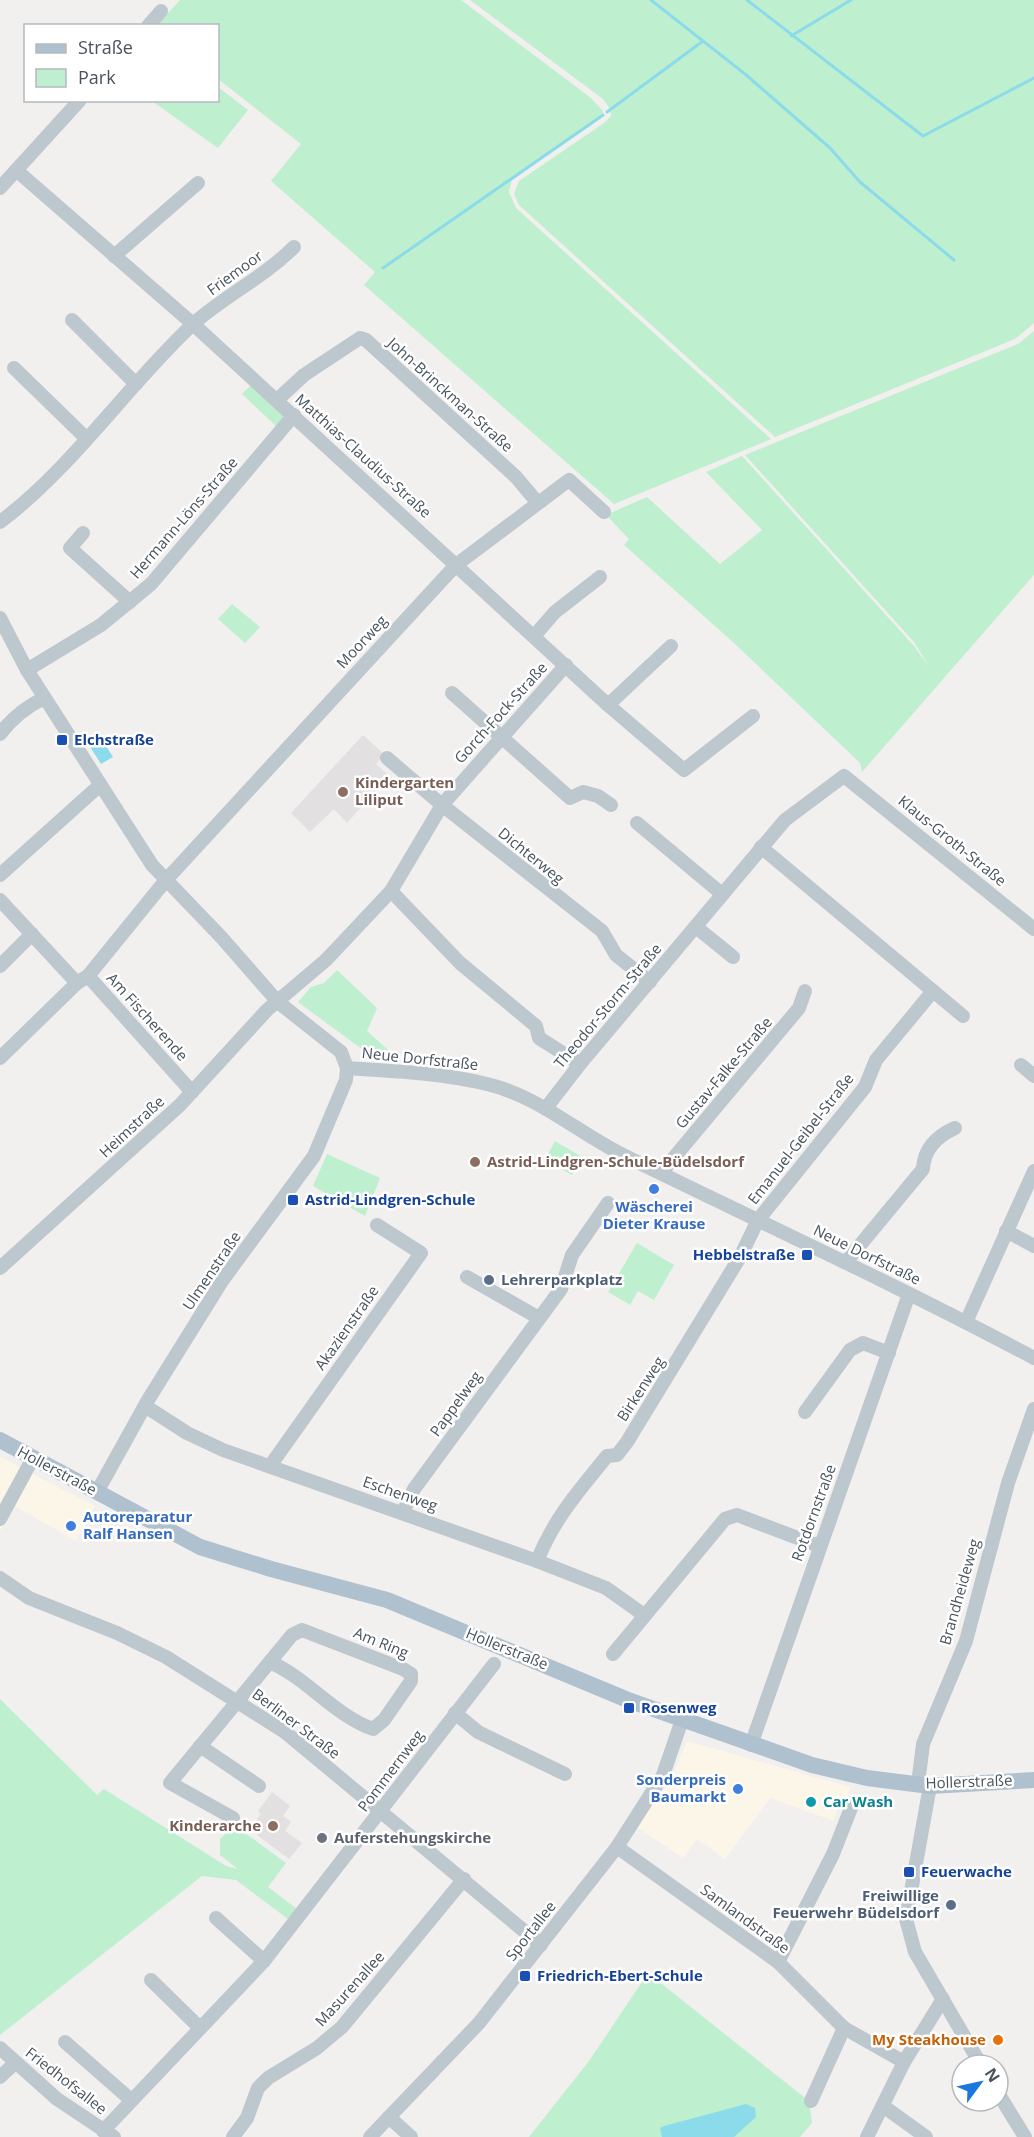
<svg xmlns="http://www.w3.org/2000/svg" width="1034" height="2137" viewBox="0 0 1034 2137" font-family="'Open Sans',sans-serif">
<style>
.commercial{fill:#fcf6e9}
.education{fill:#e3e0e1}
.green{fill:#beefcf}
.water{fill:#8cdbeb}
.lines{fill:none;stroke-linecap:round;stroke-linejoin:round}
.stream{stroke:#8cdbeb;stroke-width:3}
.minor{stroke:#bdc7ce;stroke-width:14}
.major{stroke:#afc0ce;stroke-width:16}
.transit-dot{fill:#1a4fb4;stroke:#fff;stroke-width:2}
.education-dot{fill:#8d6e63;stroke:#fff;stroke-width:2}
.shop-dot{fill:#3f7fe0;stroke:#fff;stroke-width:2}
.service-dot{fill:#5c6f8a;stroke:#fff;stroke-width:2}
.culture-dot{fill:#0f9aa8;stroke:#fff;stroke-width:2}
.worship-dot{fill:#6b7280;stroke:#fff;stroke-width:2}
.food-dot{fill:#e8710a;stroke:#fff;stroke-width:2}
.labels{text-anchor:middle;stroke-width:5;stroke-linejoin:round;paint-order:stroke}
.street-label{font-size:15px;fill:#47535d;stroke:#fff}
.transit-label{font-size:15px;font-weight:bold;fill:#164399;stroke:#fff;text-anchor:start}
.education-label{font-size:15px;font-weight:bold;fill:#785e54;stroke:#fff;text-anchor:start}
.shop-label{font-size:15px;font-weight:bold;fill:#366cbe;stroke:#fff}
.service-label{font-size:15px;font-weight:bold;fill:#4e5e75;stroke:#fff;text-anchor:start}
.culture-label{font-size:15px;font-weight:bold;fill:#0d838f;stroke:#fff;text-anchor:start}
.worship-label{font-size:15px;font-weight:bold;fill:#5b616d;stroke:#fff;text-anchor:start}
.food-label{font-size:15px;font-weight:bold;fill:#c56008;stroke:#fff;text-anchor:end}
</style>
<rect width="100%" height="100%" fill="#f2efef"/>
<!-- commercial -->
<g class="commercial">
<polygon points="0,1457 95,1506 76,1541 15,1506 0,1531"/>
<polygon points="687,1741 850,1787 848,1797 842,1796 834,1821 770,1798 725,1859 697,1839 683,1858 636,1827 670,1781"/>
</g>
<!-- education -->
<g class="education">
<polygon points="363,735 384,754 376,764 389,776 347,823 334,809 310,832 291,813"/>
<polygon points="272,1792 290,1806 283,1816 291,1822 285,1831 302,1843 289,1859 257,1835 262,1829 254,1823 261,1814 258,1811"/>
</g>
<!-- green -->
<g class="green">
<polygon points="180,0 461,0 591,98 603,111 603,117 512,180 509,192 516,208 771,439 614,504 364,285 375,272 271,181 301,144 218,79 218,26 156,26"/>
<polygon points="470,0 1034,0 1034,323 1015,339 775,437 519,205 514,194 519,181 604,123 611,116 610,109 603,99"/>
<polygon points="218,87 248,110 218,148 152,101 218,100"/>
<polygon points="1034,331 1034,575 862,772 860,763 734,643 624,545 629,539 606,515 647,497 720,564 762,530 706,472 742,456 914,646 930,668 914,642 745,455 1018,344"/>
<polygon points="252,384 289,416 279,429 242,394"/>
<polygon points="232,604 260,627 245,643 218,619"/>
<polygon points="337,970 377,1008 367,1031 388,1050 378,1061 298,1002 311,987 324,983"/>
<polygon points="555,1141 582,1157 572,1175 545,1160"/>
<polygon points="327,1154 380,1178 365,1216 313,1186"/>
<polygon points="637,1243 674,1265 654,1300 638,1291 630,1305 608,1292"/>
<polygon points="0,1699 97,1795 104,1789 226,1866 238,1869 220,1855 220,1839 234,1825 286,1863 268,1887 297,1909 288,1919 236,1880 202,1876 0,2035"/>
<polygon points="648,1973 809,2101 812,2123 800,2137 529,2137 589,2061"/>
</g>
<!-- water -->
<g class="water">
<polygon points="99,735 113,757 101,764 87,742"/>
<polygon points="746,2104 755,2108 756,2117 734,2137 662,2137 660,2128 664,2126"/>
</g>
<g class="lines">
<!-- stream -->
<g class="stream">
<polyline points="651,0 745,74 830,148 860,182 954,260"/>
<polyline points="747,0 923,136 1034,78"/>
<polyline points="791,36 851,0"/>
<polyline points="607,112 703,41"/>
<polyline points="383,268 603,115"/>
</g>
<!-- minor -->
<g class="minor">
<polyline points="148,26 161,11"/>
<polyline points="16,170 193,324 608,705 684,770 753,716"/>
<polyline points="0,188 80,100"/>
<polyline points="114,256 198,183"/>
<polyline points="72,320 136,384"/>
<polyline points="14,368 86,438"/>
<polyline points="277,400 304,375 360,338 366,340 516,477 537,502"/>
<path d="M0,522C71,469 127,386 192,325C224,296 263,278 294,247"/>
<polyline points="83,533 70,548 130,602"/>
<polyline points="0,618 27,670 152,865 222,938 278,1002 341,1052 347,1068 346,1080 314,1156 222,1281 148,1400 97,1492"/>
<polyline points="535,635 555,612 600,577"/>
<polyline points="27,670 101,625 151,584 294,415"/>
<polyline points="452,693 570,798 583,792 598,796 611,805"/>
<polyline points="608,705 671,646"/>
<path d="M0,734C12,718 26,707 44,698"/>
<polyline points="387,758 442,805 602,931 616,955 650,982"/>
<polyline points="637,823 722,894"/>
<polyline points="761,847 963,1016"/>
<polyline points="0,875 100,785"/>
<polyline points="391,891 460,963 536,1026 539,1038 580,1064"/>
<polyline points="0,900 77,983"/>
<polyline points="696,927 733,957"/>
<polyline points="0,966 32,934"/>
<polyline points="88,976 192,1092"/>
<polyline points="0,1058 77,983 88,976 166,880 456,565 569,480 604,512"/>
<polyline points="1021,1065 1034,1076"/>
<path d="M347,1068C394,1071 442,1073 487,1084C538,1096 577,1132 623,1155C760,1222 899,1286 1034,1358"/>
<polyline points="546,1108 580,1064 785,820 844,776 1034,929"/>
<polyline points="661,1173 799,1008 805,991"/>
<polyline points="1006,1231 1034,1246"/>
<path d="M846,1262L923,1169C924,1149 937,1136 955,1128"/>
<polyline points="0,1268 180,1105 267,1010 326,960 391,891 442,805 566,665"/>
<polyline points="467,1277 539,1318"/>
<polyline points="966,1322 1034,1171"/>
<polyline points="145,1406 187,1433 223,1450 537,1561 606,1588 644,1615"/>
<polyline points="805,1412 850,1350 863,1343 889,1353"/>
<polyline points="270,1466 421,1253 377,1225"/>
<polyline points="403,1512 414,1489 561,1289 572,1255 608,1203"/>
<polyline points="0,1519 33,1458"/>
<path d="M537,1561C555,1517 578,1492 607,1456L617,1455L627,1442L740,1257L758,1220L865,1087L876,1060L933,991"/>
<polyline points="0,1578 29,1598 117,1633 166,1657 285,1732 541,1945"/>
<polyline points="613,1654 725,1519 737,1515 819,1546"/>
<polyline points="455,1713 478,1732 565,1774"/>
<polyline points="751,1745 909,1294"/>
<polyline points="200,1746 259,1786"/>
<polyline points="918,1784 923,1744 966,1641 1008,1483 1034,1409"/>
<polyline points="930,1786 906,1919 915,1952 981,2065"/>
<path d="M233,1818L170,1783L292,1635L302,1630L403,1669L411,1674V1681L384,1720L373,1729C334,1715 308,1679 270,1662"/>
<polyline points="617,1847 778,1962 844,2028 904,2062"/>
<polyline points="216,1918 264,1961"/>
<polyline points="778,1962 833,1854 853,1803"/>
<polyline points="151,1980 199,2027"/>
<polyline points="65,2042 131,2100"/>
<polyline points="0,2048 57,2099 114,2137"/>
<polyline points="0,2077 15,2063"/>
<polyline points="998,2093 1025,2137"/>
<polyline points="811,2101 844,2028"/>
<polyline points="883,2106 926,2137"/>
<polyline points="389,2117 411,2137"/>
<polyline points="103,2131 264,1961 494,1664"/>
<polyline points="233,2137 247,2118 258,2088 268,2078 317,2048 342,2027 464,1879"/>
<polyline points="370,2137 479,2023 617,1847 663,1775 682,1720"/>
<polyline points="867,2137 904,2062 943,1999"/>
</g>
<!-- major -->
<polyline class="major" points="0,1440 200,1547 271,1569 387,1600 628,1700 812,1765 867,1778 930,1786 1034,1780"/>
</g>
<!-- markers -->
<g class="transit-dot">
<rect x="56" y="734" width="12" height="12" rx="3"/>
<rect x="287" y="1194" width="12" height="12" rx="3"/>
<rect x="801" y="1249" width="12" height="12" rx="3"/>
<rect x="623" y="1702" width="12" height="12" rx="3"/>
<rect x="903" y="1866" width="12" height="12" rx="3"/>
<rect x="519" y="1970" width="12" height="12" rx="3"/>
</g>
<g class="education-dot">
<circle cx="343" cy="792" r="6"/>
<circle cx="475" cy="1162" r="6"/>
<circle cx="273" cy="1826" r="6"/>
</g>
<g class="shop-dot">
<circle cx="654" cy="1189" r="6"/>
<circle cx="71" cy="1526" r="6"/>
<circle cx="738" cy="1789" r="6"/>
</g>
<g class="service-dot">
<circle cx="489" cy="1280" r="6"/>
<circle cx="951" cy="1905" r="6"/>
</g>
<circle class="culture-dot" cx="811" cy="1802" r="6"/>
<circle class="worship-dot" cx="322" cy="1838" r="6"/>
<circle class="food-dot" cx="998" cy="2040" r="6"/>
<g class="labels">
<!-- street labels -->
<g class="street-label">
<text transform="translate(235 273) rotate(-36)" y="5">Friemoor</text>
<text transform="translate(450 395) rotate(42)" y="5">John-Brinckman-Straße</text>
<text transform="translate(363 456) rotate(42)" y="5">Matthias-Claudius-Straße</text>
<text transform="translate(184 518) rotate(-49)" y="5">Hermann-Löns-Straße</text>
<text transform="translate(362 642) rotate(-47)" y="5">Moorweg</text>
<text transform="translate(501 713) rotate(-48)" y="5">Gorch-Fock-Straße</text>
<text transform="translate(952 841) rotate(39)" y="5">Klaus-Groth-Straße</text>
<text transform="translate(531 856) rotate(39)" y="5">Dichterweg</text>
<text transform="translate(608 1006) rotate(-50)" y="5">Theodor-Storm-Straße</text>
<text transform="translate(147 1017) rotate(48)" y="5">Am Fischerende</text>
<text transform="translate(420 1059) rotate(6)" y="5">Neue Dorfstraße</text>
<text transform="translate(724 1073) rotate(-50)" y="5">Gustav-Falke-Straße</text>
<text transform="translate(132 1127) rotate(-43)" y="5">Heimstraße</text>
<text transform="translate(801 1139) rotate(-52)" y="5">Emanuel-Geibel-Straße</text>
<text transform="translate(867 1255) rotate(26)" y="5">Neue Dorfstraße</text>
<text transform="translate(212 1271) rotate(-56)" y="5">Ulmenstraße</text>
<text transform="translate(347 1328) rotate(-55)" y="5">Akazienstraße</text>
<text transform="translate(641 1389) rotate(-57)" y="5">Birkenweg</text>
<text transform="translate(456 1404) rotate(-54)" y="5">Pappelweg</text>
<text transform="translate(57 1471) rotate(28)" y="5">Hollerstraße</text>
<text transform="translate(400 1494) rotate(19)" y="5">Eschenweg</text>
<text transform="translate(814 1513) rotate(-70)" y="5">Rotdornstraße</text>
<text transform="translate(960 1592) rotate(-74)" y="5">Brandheideweg</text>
<text transform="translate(381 1643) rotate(22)" y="5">Am Ring</text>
<text transform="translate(507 1649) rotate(22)" y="5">Hollerstraße</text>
<text transform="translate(296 1724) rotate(37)" y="5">Berliner Straße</text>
<text transform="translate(391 1771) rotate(-53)" y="5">Pommernweg</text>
<text transform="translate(969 1782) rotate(-2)" y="5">Hollerstraße</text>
<text transform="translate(745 1919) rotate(36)" y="5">Samlandstraße</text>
<text transform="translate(531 1931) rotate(-52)" y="5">Sportallee</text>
<text transform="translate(350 1989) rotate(-48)" y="5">Masurenallee</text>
<text transform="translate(66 2081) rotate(38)" y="5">Friedhofsallee</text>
</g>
<!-- transit labels -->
<g class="transit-label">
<text x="74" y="745">Elchstraße</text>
<text x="305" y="1205">Astrid-Lindgren-Schule</text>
<text x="795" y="1260" text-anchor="end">Hebbelstraße</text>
<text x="641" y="1713">Rosenweg</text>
<text x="921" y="1877">Feuerwache</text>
<text x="537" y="1981">Friedrich-Ebert-Schule</text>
</g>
<!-- education labels -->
<g class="education-label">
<text x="355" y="788">Kindergarten<tspan x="355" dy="17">Liliput</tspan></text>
<text x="487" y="1167">Astrid-Lindgren-Schule-Büdelsdorf</text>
<text x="261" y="1831" text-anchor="end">Kinderarche</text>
</g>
<!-- shop labels -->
<g class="shop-label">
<text x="654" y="1212">Wäscherei<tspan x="654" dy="17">Dieter Krause</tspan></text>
<text x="83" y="1522" text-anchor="start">Autoreparatur<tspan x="83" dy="17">Ralf Hansen</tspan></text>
<text x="726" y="1785" text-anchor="end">Sonderpreis<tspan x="726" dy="17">Baumarkt</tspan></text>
</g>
<!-- service labels -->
<g class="service-label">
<text x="501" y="1285">Lehrerparkplatz</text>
<text x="939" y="1901" text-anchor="end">Freiwillige<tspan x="939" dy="17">Feuerwehr Büdelsdorf</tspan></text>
</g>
<!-- culture labels -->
<g class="culture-label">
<text x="823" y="1807">Car Wash</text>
</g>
<!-- worship labels -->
<g class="worship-label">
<text x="334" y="1843">Auferstehungskirche</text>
</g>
<!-- food labels -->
<g class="food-label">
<text x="986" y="2045">My Steakhouse</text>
</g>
</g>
<!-- legend -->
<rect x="24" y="24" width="195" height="78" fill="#ffffff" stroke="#b5babe" stroke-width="1.5"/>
<rect x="36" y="44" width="30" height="9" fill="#afc0ce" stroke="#b5babe" stroke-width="1.5"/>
<text x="78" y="54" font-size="18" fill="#47535d">Straße</text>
<rect x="36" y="69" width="30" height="18" fill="#beefcf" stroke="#b5babe" stroke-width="1.5"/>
<text x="78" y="84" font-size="18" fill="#47535d">Park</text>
<!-- north arrow -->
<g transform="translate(980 2083) rotate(57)"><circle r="28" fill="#ffffff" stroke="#b5babe" stroke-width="1.5"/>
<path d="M0-4.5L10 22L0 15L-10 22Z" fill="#1b77e0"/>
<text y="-9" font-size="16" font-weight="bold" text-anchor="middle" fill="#47535d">N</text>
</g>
</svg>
